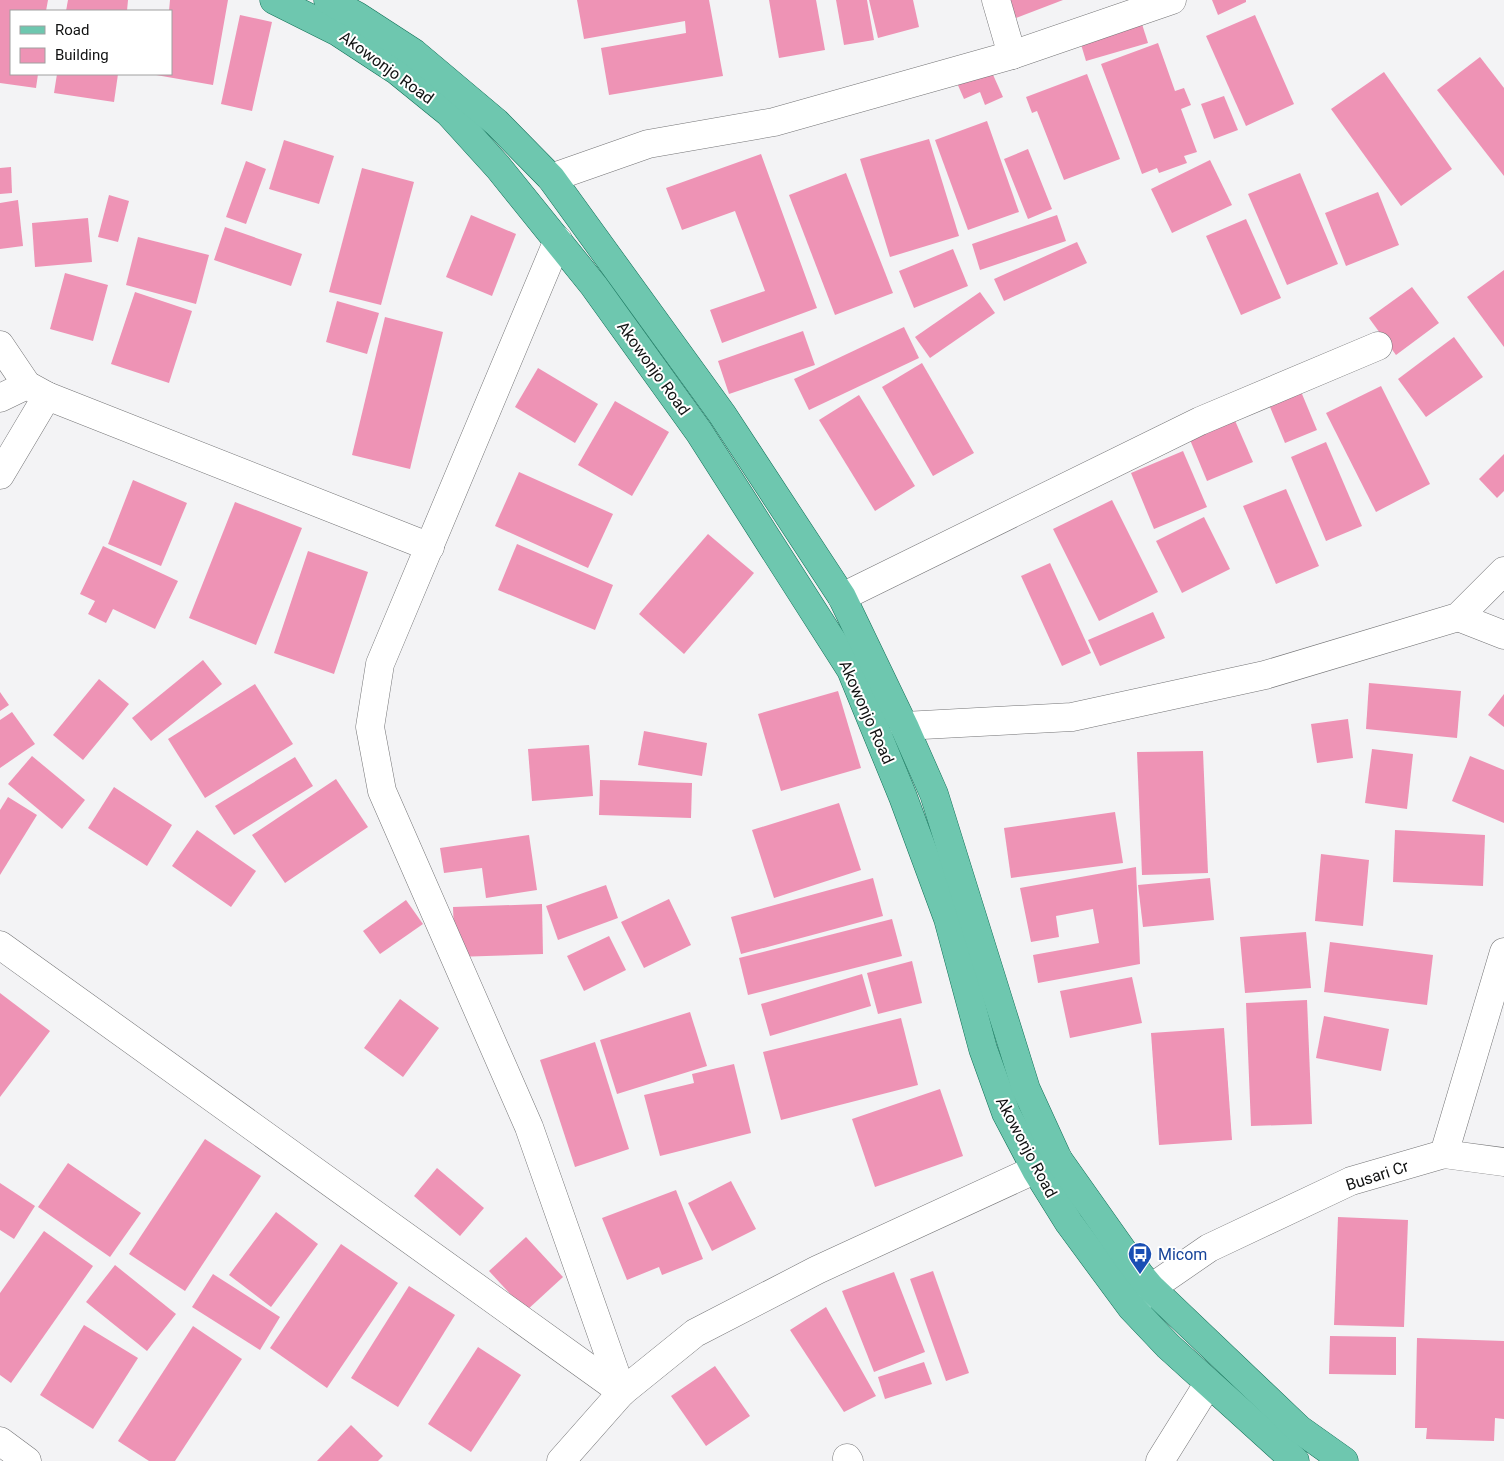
<svg xmlns="http://www.w3.org/2000/svg" width="1504" height="1461" viewBox="0 0 1504 1461" font-family="Roboto,sans-serif">
<style>
.building{fill:#ee93b5}
.lines{fill:none;stroke-linecap:round;stroke-linejoin:round}
.minor-casing{stroke:#747476;stroke-width:29}
.major-casing{stroke:#0f6f56;stroke-width:29}
.minor{stroke:#fff;stroke-width:28}
.major{stroke:#6ec7af;stroke-width:28}
.labels{text-anchor:middle;stroke-width:4;stroke-linejoin:round;paint-order:stroke}
.street-label{font-size:16px;fill:#111212;stroke:#fff}
.transit-label{font-size:16px;fill:#164399;stroke:#fff;text-anchor:start}
</style>
<rect width="100%" height="100%" fill="#f3f3f5"/>
<!-- building -->
<g class="building">
<polygon points="0,0 48,0 46,11 11,11 11,74 38,74 36,88 0,83"/>
<polygon points="68,0 128,0 127,11 66,11"/>
<polygon points="170,0 228,0 213,85 156,75 171,74 171,11 169,11"/>
<polygon points="577,0 709,0 723,76 609,95 601,48 686,33 685,21 584,39"/>
<polygon points="769,0 816,0 825,50 779,58"/>
<polygon points="836,0 867,0 874,40 844,45"/>
<polygon points="869,0 913,0 919,27 878,38"/>
<polygon points="1009,0 1063,0 1016,18"/>
<polygon points="1212,0 1246,0 1246,2 1218,15"/>
<polygon points="240,15 272,22 252,111 221,104"/>
<polygon points="1255,15 1294,104 1246,126 1206,36"/>
<polygon points="1142,24 1148,43 1086,61 1080,41"/>
<polygon points="1158,43 1175,91 1184,88 1191,105 1181,109 1197,152 1184,156 1187,163 1159,173 1157,168 1142,174 1101,64"/>
<polygon points="1480,57 1504,88 1504,176 1437,90"/>
<polygon points="990,68 1003,97 985,105 980,92 964,99 957,83"/>
<polygon points="1384,72 1452,169 1401,206 1331,109"/>
<polygon points="57,74 118,74 114,102 54,93"/>
<polygon points="1087,74 1120,159 1064,180 1037,111 1032,113 1026,97"/>
<polygon points="1224,96 1238,130 1214,139 1201,104"/>
<polygon points="987,121 1019,212 968,230 935,140"/>
<polygon points="929,139 959,236 890,257 860,159"/>
<polygon points="284,140 334,156 319,204 269,189"/>
<polygon points="1028,149 1052,209 1028,219 1004,159"/>
<polygon points="761,154 817,308 722,343 710,310 765,291 735,211 682,230 666,188"/>
<polygon points="1210,160 1232,205 1172,233 1151,189"/>
<polygon points="246,161 266,169 246,224 226,217"/>
<polygon points="11,167 12,193 0,194 0,168"/>
<polygon points="362,168 414,182 381,305 329,292"/>
<polygon points="846,173 893,293 835,315 789,195"/>
<polygon points="1300,173 1338,264 1287,285 1248,194"/>
<polygon points="1378,192 1399,245 1346,266 1325,213"/>
<polygon points="109,195 129,201 118,242 98,237"/>
<polygon points="18,200 23,246 0,249 0,203"/>
<polygon points="471,215 516,234 492,296 446,277"/>
<polygon points="1057,215 1066,241 980,270 972,244"/>
<polygon points="88,218 92,262 35,267 32,223"/>
<polygon points="1246,219 1281,298 1241,315 1206,236"/>
<polygon points="225,227 302,254 291,286 214,260"/>
<polygon points="138,237 209,255 196,304 126,285"/>
<polygon points="1077,242 1087,263 1004,301 994,279"/>
<polygon points="953,249 968,286 914,308 899,271"/>
<polygon points="1504,270 1504,347 1467,297"/>
<polygon points="65,273 108,285 93,341 50,329"/>
<polygon points="1412,287 1439,323 1396,355 1369,318"/>
<polygon points="135,292 192,311 169,383 111,364"/>
<polygon points="980,292 995,313 930,358 915,337"/>
<polygon points="337,301 379,313 367,354 326,342"/>
<polygon points="385,317 443,332 410,469 352,455"/>
<polygon points="904,327 919,358 809,410 794,379"/>
<polygon points="803,331 815,365 729,394 718,361"/>
<polygon points="1454,337 1483,377 1426,417 1398,379"/>
<polygon points="922,363 974,453 933,476 882,387"/>
<polygon points="538,368 598,404 575,443 515,407"/>
<polygon points="1297,382 1317,430 1285,443 1265,395"/>
<polygon points="1381,386 1430,484 1376,512 1326,413"/>
<polygon points="859,395 915,486 875,511 819,420"/>
<polygon points="615,401 669,432 632,496 578,465"/>
<polygon points="1233,416 1253,462 1207,481 1188,435"/>
<polygon points="1326,442 1362,526 1326,541 1291,457"/>
<polygon points="1183,451 1207,507 1154,529 1131,473"/>
<polygon points="1504,454 1504,491 1497,498 1479,479"/>
<polygon points="519,472 613,514 588,568 495,526"/>
<polygon points="133,480 187,503 161,566 108,544"/>
<polygon points="1286,489 1319,566 1276,584 1243,506"/>
<polygon points="1112,500 1158,592 1099,621 1053,529"/>
<polygon points="235,502 302,528 256,645 189,618"/>
<polygon points="1204,517 1230,569 1182,593 1156,541"/>
<polygon points="708,534 754,573 684,654 639,614"/>
<polygon points="517,544 613,585 595,630 498,590"/>
<polygon points="103,546 178,581 155,629 113,609 106,623 88,614 95,601 80,594"/>
<polygon points="308,551 368,572 334,674 274,653"/>
<polygon points="1050,563 1091,653 1062,666 1021,576"/>
<polygon points="1153,612 1165,638 1100,666 1088,640"/>
<polygon points="203,660 222,684 151,741 132,718"/>
<polygon points="99,679 129,704 83,760 53,735"/>
<polygon points="1369,683 1461,691 1457,738 1366,729"/>
<polygon points="255,684 293,744 205,798 168,739"/>
<polygon points="838,691 861,768 781,791 758,714"/>
<polygon points="0,692 9,705 0,711"/>
<polygon points="1504,694 1504,727 1488,715"/>
<polygon points="12,712 35,744 0,768 0,720"/>
<polygon points="1348,719 1353,758 1317,763 1311,724"/>
<polygon points="644,731 707,743 702,776 638,765"/>
<polygon points="589,745 593,796 532,801 528,749"/>
<polygon points="1372,749 1413,754 1407,809 1365,803"/>
<polygon points="1203,751 1208,873 1142,875 1137,752"/>
<polygon points="32,756 85,800 62,829 8,784"/>
<polygon points="1470,756 1504,770 1504,823 1452,801"/>
<polygon points="295,757 313,786 234,835 215,806"/>
<polygon points="336,779 368,827 285,883 252,835"/>
<polygon points="600,780 692,783 691,818 599,815"/>
<polygon points="114,787 172,825 147,866 88,828"/>
<polygon points="8,797 37,815 0,875 0,810"/>
<polygon points="839,803 861,870 774,898 752,830"/>
<polygon points="1115,812 1123,863 1011,878 1004,828"/>
<polygon points="197,830 256,871 231,907 172,866"/>
<polygon points="1395,830 1485,835 1483,886 1393,882"/>
<polygon points="529,835 537,890 486,898 482,868 444,873 440,848"/>
<polygon points="1321,854 1369,860 1363,926 1315,921"/>
<polygon points="1136,867 1140,964 1038,983 1033,955 1099,943 1093,909 1056,916 1059,937 1031,942 1020,888"/>
<polygon points="873,878 883,916 741,954 731,917"/>
<polygon points="1210,878 1214,920 1143,927 1138,885"/>
<polygon points="606,885 618,918 558,940 546,906"/>
<polygon points="669,899 691,945 644,968 621,922"/>
<polygon points="406,900 423,924 380,954 363,931"/>
<polygon points="542,904 543,954 455,957 453,907"/>
<polygon points="892,919 902,956 748,995 739,958"/>
<polygon points="1306,932 1311,988 1245,993 1240,937"/>
<polygon points="609,936 626,970 584,991 567,956"/>
<polygon points="1330,942 1433,955 1427,1005 1324,992"/>
<polygon points="912,961 922,1003 878,1014 867,973"/>
<polygon points="862,974 871,1006 770,1036 761,1004"/>
<polygon points="1132,977 1142,1023 1070,1038 1060,991"/>
<polygon points="0,993 50,1031 0,1097"/>
<polygon points="400,999 439,1028 403,1077 364,1048"/>
<polygon points="1307,1000 1312,1124 1251,1126 1246,1003"/>
<polygon points="690,1012 707,1066 617,1094 600,1040"/>
<polygon points="1324,1016 1389,1029 1381,1071 1316,1058"/>
<polygon points="901,1018 918,1085 781,1120 763,1052"/>
<polygon points="1224,1028 1232,1140 1159,1145 1151,1033"/>
<polygon points="595,1042 629,1149 575,1167 540,1060"/>
<polygon points="734,1064 751,1133 660,1156 644,1095 694,1083 692,1074"/>
<polygon points="940,1089 963,1156 875,1187 852,1119"/>
<polygon points="205,1139 261,1176 185,1291 129,1254"/>
<polygon points="68,1163 141,1213 110,1257 38,1207"/>
<polygon points="437,1168 484,1208 460,1236 414,1196"/>
<polygon points="731,1181 756,1229 712,1251 688,1203"/>
<polygon points="0,1183 35,1206 14,1239 0,1230"/>
<polygon points="676,1190 703,1259 662,1275 659,1267 627,1280 602,1218"/>
<polygon points="276,1212 318,1244 271,1307 229,1275"/>
<polygon points="1338,1217 1408,1220 1404,1327 1334,1325"/>
<polygon points="44,1231 93,1266 11,1383 0,1375 0,1293"/>
<polygon points="526,1237 563,1277 526,1311 489,1271"/>
<polygon points="341,1244 398,1283 327,1388 270,1348"/>
<polygon points="115,1265 176,1314 147,1351 86,1302"/>
<polygon points="933,1271 969,1373 946,1381 910,1279"/>
<polygon points="894,1272 925,1352 874,1372 842,1291"/>
<polygon points="213,1274 280,1317 260,1350 192,1307"/>
<polygon points="409,1286 455,1315 398,1407 351,1378"/>
<polygon points="826,1307 876,1396 844,1412 790,1330"/>
<polygon points="84,1325 138,1358 93,1429 40,1395"/>
<polygon points="193,1326 242,1359 175,1461 149,1461 118,1441"/>
<polygon points="1330,1336 1396,1337 1396,1375 1329,1374"/>
<polygon points="1417,1338 1504,1341 1504,1419 1495,1418 1494,1441 1426,1439 1427,1428 1415,1428"/>
<polygon points="478,1347 521,1375 471,1452 428,1424"/>
<polygon points="924,1362 932,1384 885,1399 878,1377"/>
<polygon points="715,1366 750,1416 706,1446 671,1396"/>
<polygon points="351,1425 383,1456 378,1461 317,1461"/>
</g>
<g class="lines">
<!-- minor casing -->
<g class="minor-casing">
<g id="minor">
<polyline points="996,0 1012,55"/>
<polyline points="551,178 648,144 774,122 1012,55 1172,0"/>
<polyline points="558,240 380,664 370,727 382,791 529,1127 622,1392"/>
<polyline points="0,345 27,385 47,396 430,547"/>
<polyline points="0,398 27,385"/>
<polyline points="0,475 47,396"/>
<polyline points="842,597 1200,421 1378,346"/>
<polyline points="1458,617 1504,635"/>
<polyline points="904,726 1072,717 1265,675 1458,617 1504,571"/>
<polyline points="0,945 622,1392"/>
<polyline points="1444,1154 1504,1162"/>
<polyline points="1134,1304 1151,1288 1209,1248 1351,1181 1444,1154 1504,952"/>
<polyline points="0,1441 27,1461"/>
<polyline points="847,1458 849,1461"/>
<polyline points="561,1461 622,1392 695,1333 817,1270 1058,1159"/>
<polyline points="1160,1461 1208,1384"/>
</g>
</g>
<!-- major casing -->
<g class="major-casing">
<g id="major">
<polyline points="274,0 338,32 396,70 449,113 498,167 594,286 699,432 851,670 903,797 948,919 983,1049 1006,1113 1036,1170 1069,1223 1131,1307 1168,1346 1295,1461"/>
<polyline points="328,0 357,16 414,53 496,122 551,178 722,414 842,597 904,726 934,794 1026,1089 1058,1159 1140,1275 1151,1288 1299,1429 1344,1461"/>
</g>
</g>
<!-- minor -->
<use href="#minor" class="minor"/>
<!-- major -->
<use href="#major" class="major"/>
</g>
<!-- icons -->
<defs>
<g id="bus-pin" transform="scale(1.25)"><path d="M0 17L-7.5 6A9.5 9.5 0 1 1 7.5 6Z" fill="#1a4fb4" stroke="#fff"/><path d="M-5-6H5V4H4V6H2V4H-2V6H-4V4H-5ZM-3.5-4V0h7V-4ZM-3.5 1.2v1.5H-2V1.2ZM2 1.2v1.5H3.5V1.2Z" fill="#fff"/></g>
</defs>
<g fill-rule="evenodd">
<use href="#bus-pin" x="1140" y="1254"/>
</g>
<g class="labels">
<!-- street labels -->
<g class="street-label">
<text transform="translate(387 67) rotate(36)" y="6">Akowonjo Road</text>
<text transform="translate(654 368) rotate(54)" y="6">Akowonjo Road</text>
<text transform="translate(867 712) rotate(66)" y="6">Akowonjo Road</text>
<text transform="translate(1027 1147) rotate(62)" y="6">Akowonjo Road</text>
<text transform="translate(1377 1175) rotate(-18)" y="6">Busari Cr</text>
</g>
<!-- transit labels -->
<g class="transit-label">
<text x="1158" y="1260">Micom</text>
</g>
</g>
<!-- legend -->
<rect x="10" y="10" width="162" height="65" fill="#ffffff" stroke="#a0a0a0"/>
<rect x="20" y="26" width="25" height="8" fill="#6ec7af" stroke="#a0a0a0"/>
<text x="55" y="35" font-size="15" fill="#111212">Road</text>
<rect x="20" y="48" width="25" height="15" fill="#ee93b5" stroke="#a0a0a0"/>
<text x="55" y="60" font-size="15" fill="#111212">Building</text>
</svg>
